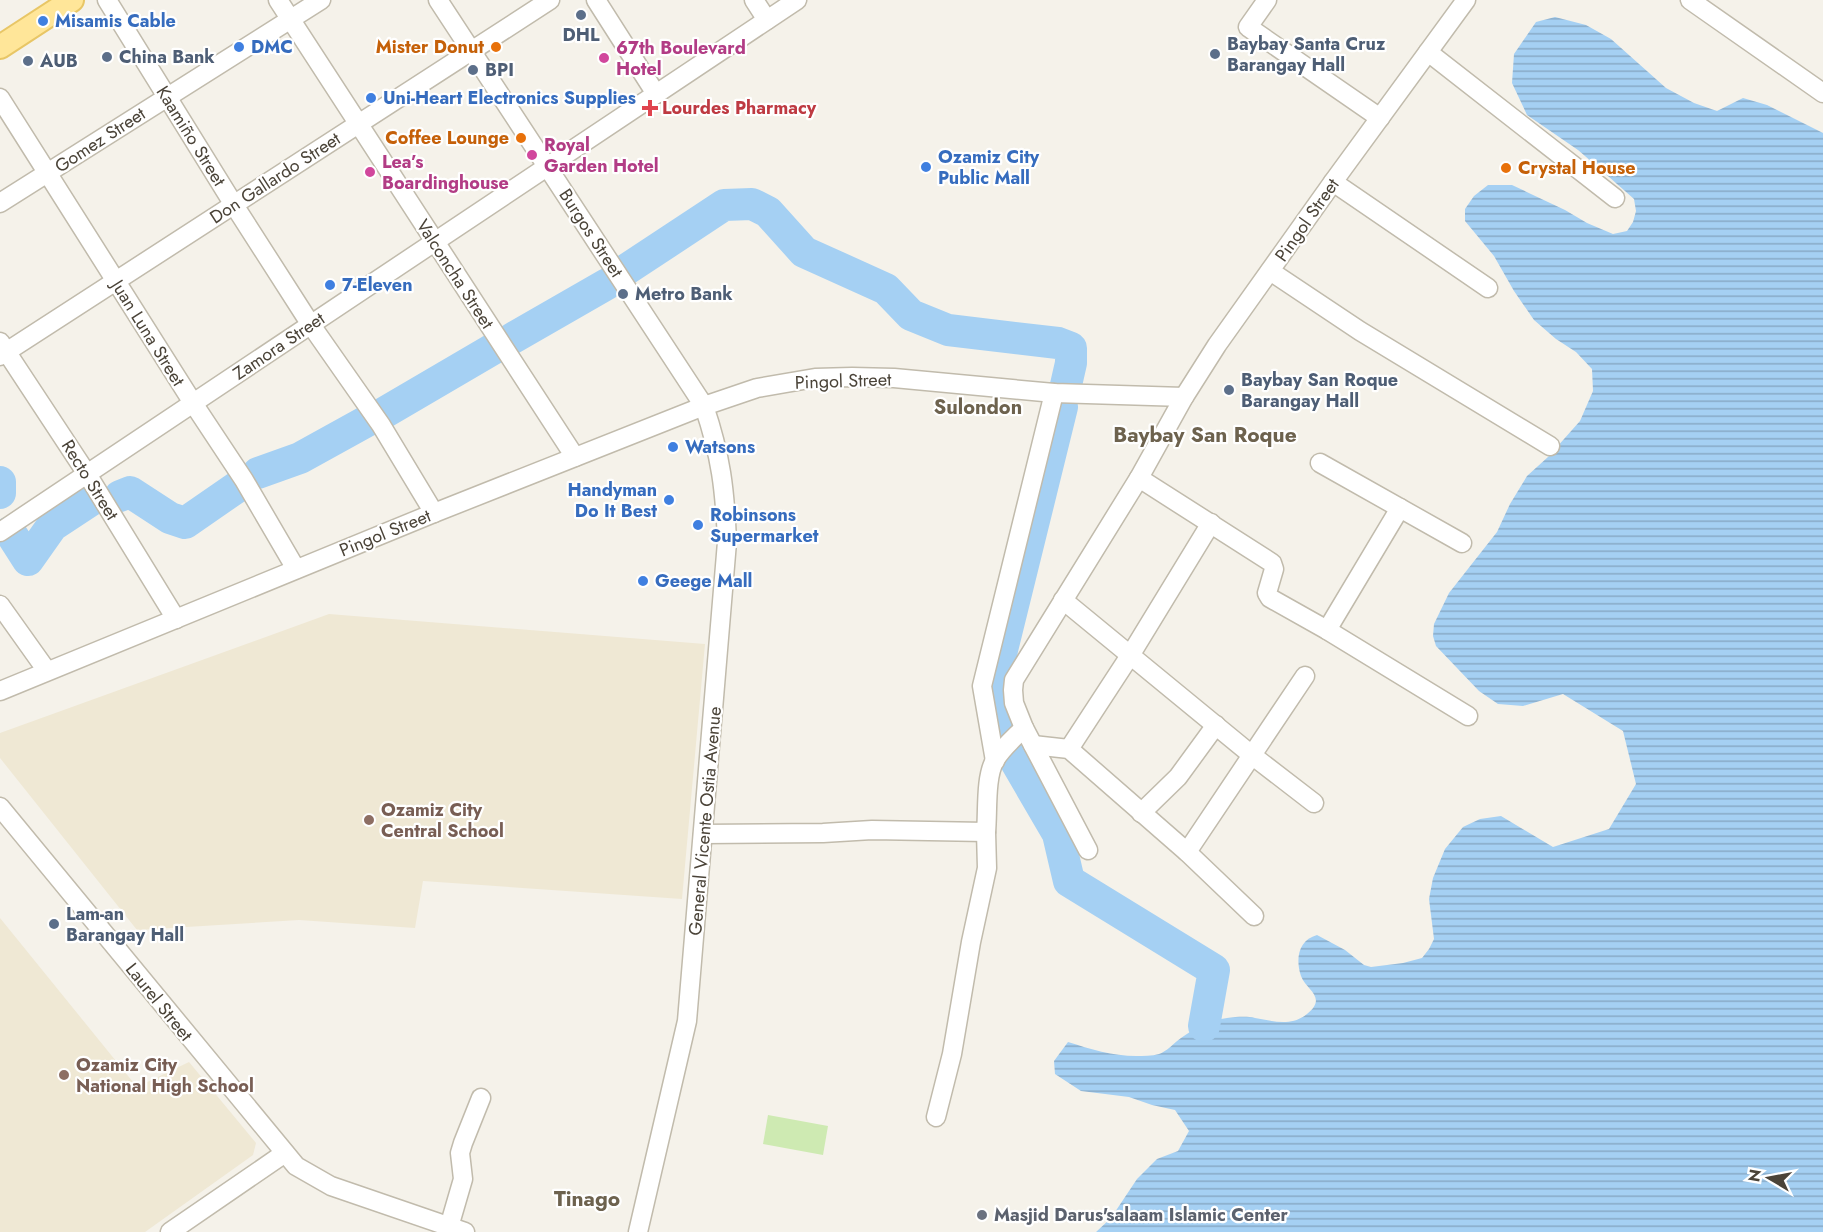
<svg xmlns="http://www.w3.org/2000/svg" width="1823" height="1232" viewBox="0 0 1823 1232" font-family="Jost,sans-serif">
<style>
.education{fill:#efe8d4}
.green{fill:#ceeab2}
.water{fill:url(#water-rules)}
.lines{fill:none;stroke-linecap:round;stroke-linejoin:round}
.river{stroke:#a5d0f3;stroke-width:32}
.minor-casing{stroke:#c1bbac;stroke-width:21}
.major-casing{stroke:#e8c666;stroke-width:26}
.minor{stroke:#fff;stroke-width:18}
.major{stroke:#ffe699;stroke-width:22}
.service-dot{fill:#5c6f8a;stroke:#fff;stroke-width:2}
.shop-dot{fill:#3f7fe0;stroke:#fff;stroke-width:2}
.food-dot{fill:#e8710a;stroke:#fff;stroke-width:2}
.hotel-dot{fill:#d1479c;stroke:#fff;stroke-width:2}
.health-dot{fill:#e0444e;stroke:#fff;stroke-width:2}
.education-dot{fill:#8d6e63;stroke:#fff;stroke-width:2}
.worship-dot{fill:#6b7280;stroke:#fff;stroke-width:2}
.labels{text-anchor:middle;stroke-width:4.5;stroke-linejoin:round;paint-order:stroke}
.shop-label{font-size:18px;font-weight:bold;fill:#366cbe;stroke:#fff;text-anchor:start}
.service-label{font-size:18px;font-weight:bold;fill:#4e5e75;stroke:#fff;text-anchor:start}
.food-label{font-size:18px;font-weight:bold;fill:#c56008;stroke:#fff;text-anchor:end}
.hotel-label{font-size:18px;font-weight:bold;fill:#b23c85;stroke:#fff;text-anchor:start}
.health-label{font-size:18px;font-weight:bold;fill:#be3a42;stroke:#fff;text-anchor:start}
.street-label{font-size:18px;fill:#4a4338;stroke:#fff}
.education-label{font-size:18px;font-weight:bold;fill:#785e54;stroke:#fff;text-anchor:start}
.worship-label{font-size:18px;font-weight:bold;fill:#5b616d;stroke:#fff;text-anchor:start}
.neighbourhood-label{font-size:20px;font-weight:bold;fill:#6d624e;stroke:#fff}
.quarter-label{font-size:21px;font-weight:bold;fill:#6d624e;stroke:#fff}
</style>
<defs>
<pattern id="water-rules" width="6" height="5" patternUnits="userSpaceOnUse" patternTransform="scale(1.5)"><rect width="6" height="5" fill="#a5d0f3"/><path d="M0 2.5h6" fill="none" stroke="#88aac6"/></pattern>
</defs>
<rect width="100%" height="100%" fill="#f5f2ea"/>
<!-- education -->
<g class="education">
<polygon points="329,614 705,644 682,899 423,881 415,928 299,920 137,930 0,758 0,733"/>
<polygon points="0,918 137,1087 189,1062 256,1143 253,1155 145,1232 0,1232"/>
</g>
<!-- green -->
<polygon class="green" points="768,1115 828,1126 823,1155 763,1144"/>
<!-- water -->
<path class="water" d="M1555,17L1586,25L1611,39L1666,88L1694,103L1717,111L1743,98L1767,105L1823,133V1232H1096L1111,1218L1137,1179L1157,1159L1178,1151L1189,1131L1175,1110L1152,1105L1129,1097L1081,1091L1055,1074L1054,1061L1068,1042C1090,1049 1113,1056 1136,1056C1143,1056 1152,1056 1159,1054C1166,1052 1174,1043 1181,1038C1193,1029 1212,1020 1227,1018C1236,1017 1247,1016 1255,1018C1273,1021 1291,1027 1307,1014C1328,997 1306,990 1301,976C1295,958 1299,940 1317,935L1345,950L1364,965L1371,967L1403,963L1422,958L1429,949L1434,939L1429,899L1433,878L1445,849L1463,827L1480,819L1501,816L1553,847L1609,829L1636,784L1623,731L1563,694L1523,706L1498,704L1479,691L1436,646L1433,636L1434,624L1449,593L1497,532L1510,504L1527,476L1548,457L1580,421L1593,391L1592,369L1576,352L1556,339L1534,320L1514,291L1494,256L1465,221V209L1474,196L1488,185H1512L1565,210L1587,223L1613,234L1627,231L1633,222L1636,211L1634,199L1600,169L1578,150L1527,115L1512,83L1514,54L1536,22Z"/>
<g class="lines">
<!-- river -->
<g class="river">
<polyline points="627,269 724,205 752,204 768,212 804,252 886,289 911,315 948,330 1058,343 1071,348 1071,363 1066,385"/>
<polyline points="513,338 607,284"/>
<polyline points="382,414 493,349"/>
<polyline points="258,473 300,458 367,421"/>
<polyline points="0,482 0,493"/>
<polyline points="120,496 130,492 170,518 185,523 240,485"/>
<polyline points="10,532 28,560 52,526 93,499"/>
<polyline points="1003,733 997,718 995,704 1002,650 1062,407"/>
<polyline points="1012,755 1058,834 1069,881 1214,970 1204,1026"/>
</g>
<!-- minor casing -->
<g class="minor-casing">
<g id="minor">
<polyline points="107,0 234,205 311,325 381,425 434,513"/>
<polyline points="278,0 575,457"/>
<path d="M438,0L704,406C721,456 725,490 727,542L687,1021L638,1232"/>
<polyline points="596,0 656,94"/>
<polyline points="754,0 767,20"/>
<polyline points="1267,0 1248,27 1380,118"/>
<polyline points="1690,0 1823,93"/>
<polyline points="1428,52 1615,198"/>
<polyline points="0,98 193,403 244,480 296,569"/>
<polyline points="1333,182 1488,288"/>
<polyline points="0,203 321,0"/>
<polyline points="1270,271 1360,331 1550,446"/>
<polyline points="0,342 87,474 176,619"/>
<polyline points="0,356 550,0"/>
<polyline points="1320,463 1462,543"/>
<polyline points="1139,478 1272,563 1274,569 1267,593 1270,598 1327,630 1468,716"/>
<polyline points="0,532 797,0"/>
<polyline points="1063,600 1253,756 1314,803"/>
<polyline points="0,605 47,671"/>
<polyline points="1327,630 1400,508"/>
<polyline points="0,691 434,513 704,406 757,388 815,378 852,377 894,378 1054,393 1184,397"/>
<polyline points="1033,745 1069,749 1187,852 1254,916"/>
<polyline points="1069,749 1131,654 1211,523"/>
<polyline points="995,761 982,686 1054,393"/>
<polyline points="0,807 296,1166 331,1186 465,1232"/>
<polyline points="1141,813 1178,777 1216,725"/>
<path d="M703,834L823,833L872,830L986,832C988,812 985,777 995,760C1002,748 1014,738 1024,728"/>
<polyline points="1088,850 1024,728 1014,703 1013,690 1014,680 1139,478 1184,397 1217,345 1333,182 1466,0"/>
<polyline points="1187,852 1305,676"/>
<polyline points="936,1117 952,1054 971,942 987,868 986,832"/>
<polyline points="449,1227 463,1179 460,1153 463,1143 481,1098"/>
<polyline points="170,1232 285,1153"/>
</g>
</g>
<!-- major casing -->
<g class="major-casing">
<polyline id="major" points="0,47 72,0"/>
</g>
<!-- minor -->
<use href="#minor" class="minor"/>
<!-- major -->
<use href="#major" class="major"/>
</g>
<!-- markers -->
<g class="service-dot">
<circle cx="581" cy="15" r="6"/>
<circle cx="1215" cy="54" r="6"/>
<circle cx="107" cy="57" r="6"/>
<circle cx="28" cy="61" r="6"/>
<circle cx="473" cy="70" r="6"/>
<circle cx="623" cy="294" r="6"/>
<circle cx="1229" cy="390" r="6"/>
<circle cx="54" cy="924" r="6"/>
</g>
<g class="shop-dot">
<circle cx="43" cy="21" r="6"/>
<circle cx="239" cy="47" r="6"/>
<circle cx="371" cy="98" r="6"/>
<circle cx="926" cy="167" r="6"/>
<circle cx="330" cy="285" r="6"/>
<circle cx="673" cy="447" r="6"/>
<circle cx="669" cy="500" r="6"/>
<circle cx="698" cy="525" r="6"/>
<circle cx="643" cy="581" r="6"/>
</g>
<g class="food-dot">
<circle cx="496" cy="47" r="6"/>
<circle cx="521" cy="138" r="6"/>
<circle cx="1506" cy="168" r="6"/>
</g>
<g class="hotel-dot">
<circle cx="604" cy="58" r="6"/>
<circle cx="532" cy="155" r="6"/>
<circle cx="370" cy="172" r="6"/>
</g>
<path class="health-dot" d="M647 99h6v6h6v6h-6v6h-6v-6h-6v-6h6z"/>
<g class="education-dot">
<circle cx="369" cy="820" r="6"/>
<circle cx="64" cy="1075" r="6"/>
</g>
<circle class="worship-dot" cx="982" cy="1215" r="6"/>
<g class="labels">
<!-- shop labels -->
<g class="shop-label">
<text x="55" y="27">Misamis Cable</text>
<text x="251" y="53">DMC</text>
<text x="383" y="104">Uni-Heart Electronics Supplies</text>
<text x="938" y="163">Ozamiz City<tspan x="938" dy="21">Public Mall</tspan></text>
<text x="342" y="291">7-Eleven</text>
<text x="685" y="453">Watsons</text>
<text x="657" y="496" text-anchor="end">Handyman<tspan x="657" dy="21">Do It Best</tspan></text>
<text x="710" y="521">Robinsons<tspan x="710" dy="21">Supermarket</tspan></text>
<text x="655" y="587">Geege Mall</text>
</g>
<!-- service labels -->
<g class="service-label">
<text x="581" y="41" text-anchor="middle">DHL</text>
<text x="1227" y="50">Baybay Santa Cruz<tspan x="1227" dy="21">Barangay Hall</tspan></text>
<text x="119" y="63">China Bank</text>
<text x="40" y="67">AUB</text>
<text x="485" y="76">BPI</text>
<text x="635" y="300">Metro Bank</text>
<text x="1241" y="386">Baybay San Roque<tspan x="1241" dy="21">Barangay Hall</tspan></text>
<text x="66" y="920">Lam-an<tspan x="66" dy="21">Barangay Hall</tspan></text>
</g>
<!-- food labels -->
<g class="food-label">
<text x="484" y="53">Mister Donut</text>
<text x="509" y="144">Coffee Lounge</text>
<text x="1518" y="174" text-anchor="start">Crystal House</text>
</g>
<!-- hotel labels -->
<g class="hotel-label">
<text x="616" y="54">67th Boulevard<tspan x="616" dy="21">Hotel</tspan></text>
<text x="544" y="151">Royal<tspan x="544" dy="21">Garden Hotel</tspan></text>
<text x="382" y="168">Lea’s<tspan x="382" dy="21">Boardinghouse</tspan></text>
</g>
<!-- health labels -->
<g class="health-label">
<text x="662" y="114">Lourdes Pharmacy</text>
</g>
<!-- street labels -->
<g class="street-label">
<text transform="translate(191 136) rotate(58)" y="6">Kaamiño Street</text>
<text transform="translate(100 140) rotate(-33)" y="6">Gomez Street</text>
<text transform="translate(275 178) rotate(-33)" y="6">Don Gallardo Street</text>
<text transform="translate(1307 220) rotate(-55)" y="6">Pingol Street</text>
<text transform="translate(591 233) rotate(57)" y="6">Burgos Street</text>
<text transform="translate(455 274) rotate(57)" y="6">Valconcha Street</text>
<text transform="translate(148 333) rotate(58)" y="6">Juan Luna Street</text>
<text transform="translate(279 346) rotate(-34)" y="6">Zamora Street</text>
<text transform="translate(843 381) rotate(-2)" y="6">Pingol Street</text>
<text transform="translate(90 480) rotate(58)" y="6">Recto Street</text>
<text transform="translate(385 533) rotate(-22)" y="6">Pingol Street</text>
<text transform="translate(705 821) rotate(-85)" y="6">General Vicente Ostia Avenue</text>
<text transform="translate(159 1002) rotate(51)" y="6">Laurel Street</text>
</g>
<!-- education labels -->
<g class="education-label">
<text x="381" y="816">Ozamiz City<tspan x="381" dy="21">Central School</tspan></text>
<text x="76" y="1071">Ozamiz City<tspan x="76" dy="21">National High School</tspan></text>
</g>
<!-- worship labels -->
<g class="worship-label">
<text x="994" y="1221">Masjid Darus'salaam Islamic Center</text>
</g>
<!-- neighbourhood labels -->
<g class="neighbourhood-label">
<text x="978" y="414">Sulondon</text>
</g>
<!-- quarter labels -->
<g class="quarter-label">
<text x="1205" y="442">Baybay San Roque</text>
<text x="587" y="1206">Tinago</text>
</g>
</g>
<!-- north arrow -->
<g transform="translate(1769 1178) rotate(280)" stroke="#ffffff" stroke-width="4.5" paint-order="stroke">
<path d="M0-4.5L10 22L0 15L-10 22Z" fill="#4a4338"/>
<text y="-9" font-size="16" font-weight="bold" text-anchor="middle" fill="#4a4338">N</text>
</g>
</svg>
